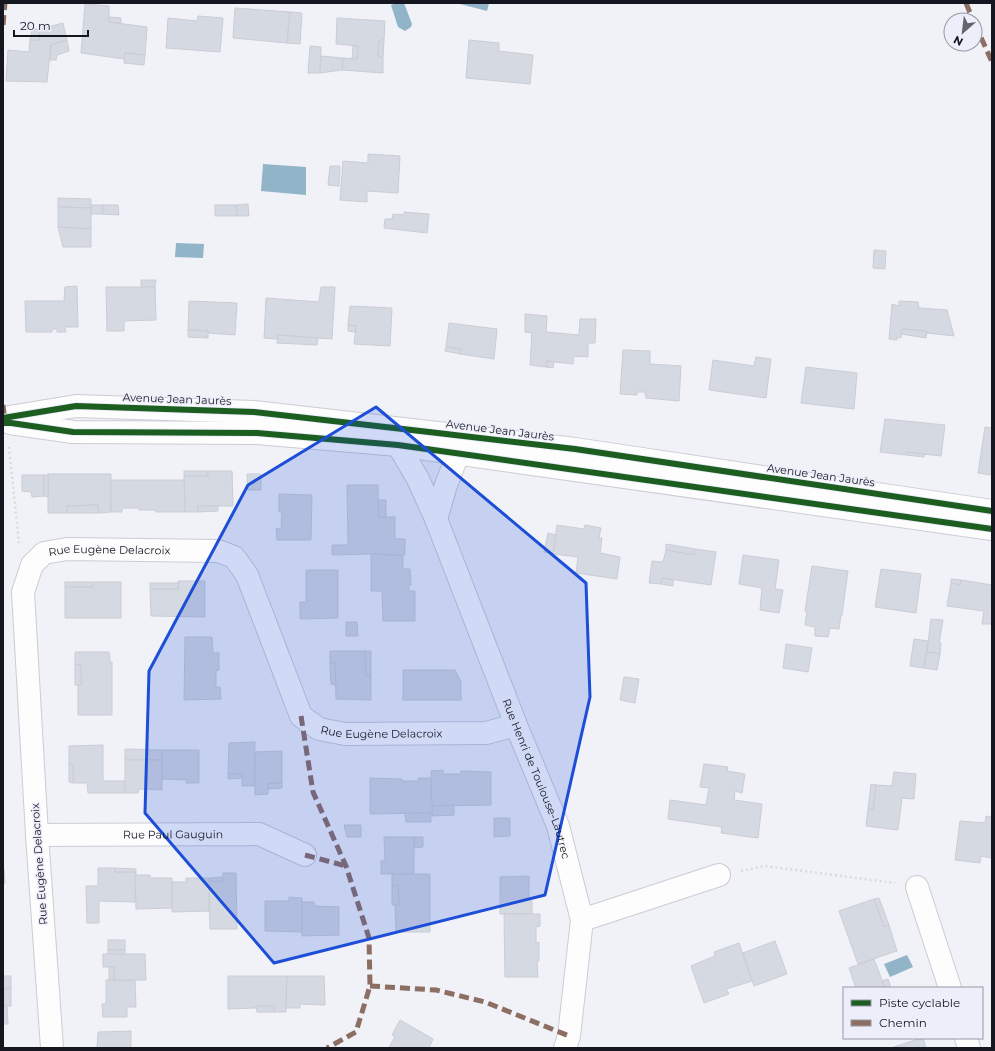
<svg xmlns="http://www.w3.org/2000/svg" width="995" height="1051" viewBox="0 0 995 1051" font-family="Montserrat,sans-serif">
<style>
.water{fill:#92b4c8}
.building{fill:#d5d9e1;stroke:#cacdd5}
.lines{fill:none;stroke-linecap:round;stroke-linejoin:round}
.minor-casing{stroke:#cbccd5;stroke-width:24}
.secondary-casing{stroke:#cbccd5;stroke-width:24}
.path{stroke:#dadadc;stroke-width:2.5;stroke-dasharray:2 3;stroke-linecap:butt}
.minor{stroke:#fdfdfe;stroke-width:22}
.secondary{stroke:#fdfdfe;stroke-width:22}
.quiet{stroke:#8d6e63;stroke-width:5;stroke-dasharray:10 5;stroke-linecap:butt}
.cycleway-casing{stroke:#eeeefb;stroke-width:8}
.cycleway{stroke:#1b5e20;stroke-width:6}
.marked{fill:#1d4ed8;fill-opacity:0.2;stroke:#1d4ed8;stroke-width:3;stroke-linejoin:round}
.labels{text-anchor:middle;stroke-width:3;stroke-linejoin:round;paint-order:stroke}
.street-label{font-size:11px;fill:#161621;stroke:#eeeefb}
</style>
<rect width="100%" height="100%" fill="#f1f1f8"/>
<!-- water -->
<g class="water">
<polygon points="396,3 404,3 412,24 411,27 405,31 398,27 391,5"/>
<polygon points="456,3 489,3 487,11"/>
<polygon points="263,164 306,167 306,195 261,191"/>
<polygon points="176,243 204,244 203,258 175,257"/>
<polygon points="907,955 913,967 890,977 884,964"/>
</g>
<!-- building -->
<g class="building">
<polygon points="85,4 109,6 109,22 147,27 145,55 125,53 124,59 81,53"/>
<polygon points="235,8 290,12 287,43 233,38"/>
<polygon points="290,12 302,13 300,44 287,43"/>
<polygon points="198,16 223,18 220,52 166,48 168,18 197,21"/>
<polygon points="109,17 121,18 121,23 109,22"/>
<polygon points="337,18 385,21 384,39 379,41 378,56 383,58 383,73 342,70 343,58 357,59 358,46 336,44"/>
<polygon points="63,23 67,40 51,45 47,82 6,81 8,50 29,52 30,40 39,40 40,29"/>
<polygon points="40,29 39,40 30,40 32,30"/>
<polygon points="384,39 383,58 378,56 379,41"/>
<polygon points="67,40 69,51 57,55 56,60 50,60 51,45"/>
<polygon points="469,40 499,43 499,51 533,55 530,84 466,78"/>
<polygon points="310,46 321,47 320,73 308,73"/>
<polygon points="353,46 358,46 357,59 352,59"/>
<polygon points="125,53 145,55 144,65 124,63"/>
<polygon points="321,56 343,58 342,70 320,73"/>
<polygon points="368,154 400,156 398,193 367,191 367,202 340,200 343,161 368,163"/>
<polygon points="330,166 340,166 339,186 328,185"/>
<polygon points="58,198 91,199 91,208 58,207"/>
<polygon points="248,204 249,216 237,216 236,205"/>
<rect x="91" y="205" width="12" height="9"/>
<polygon points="103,205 118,205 119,215 103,214"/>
<polygon points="215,205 236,205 237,216 215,216"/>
<polygon points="58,207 91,208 91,229 58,227"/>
<polygon points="404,212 429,214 427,233 384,228 385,219 392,219 393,214 404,215"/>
<polygon points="58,227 91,229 91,247 63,247"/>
<polygon points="874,250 886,251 885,269 873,268"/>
<polygon points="141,280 156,280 155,287 141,287"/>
<polygon points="77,286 78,327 65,327 66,332 57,332 57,329 52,329 52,332 26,332 25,301 64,301 65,287"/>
<polygon points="106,287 155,287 156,320 124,321 124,331 107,331"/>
<polygon points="321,287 335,287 332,339 278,335 277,339 264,338 266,298 319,302"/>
<polygon points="189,301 237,303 235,335 208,333 208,331 188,330"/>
<polygon points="899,301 918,302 919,308 947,310 954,336 927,333 927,331 902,329 901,338 897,337 897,340 889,339 892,304 899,306"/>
<polygon points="350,306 392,308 390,346 354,344 356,326 348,325"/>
<polygon points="525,314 547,316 546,332 579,335 580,319 596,319 595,343 588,343 588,357 574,356 573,364 547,361 546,367 530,365 532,333 525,332"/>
<polygon points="449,323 497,329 494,359 460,354 461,349 446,347"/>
<polygon points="348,325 356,326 355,332 348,331"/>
<polygon points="902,329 927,331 926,338 901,334"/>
<polygon points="188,330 208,331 208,338 188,337"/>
<polygon points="278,335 318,338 317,345 277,343"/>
<polygon points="446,347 461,349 460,354 445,351"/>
<polygon points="623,350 650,351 650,364 681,366 679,401 646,398 645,392 637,392 637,395 620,394"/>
<polygon points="756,357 771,359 766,398 709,390 713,360 754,366"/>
<polygon points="547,361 554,362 553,368 546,367"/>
<polygon points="806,367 857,373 854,409 801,403"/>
<polygon points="885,419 945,425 941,456 906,452 906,455 880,452"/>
<polygon points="985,427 992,428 992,475 978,473"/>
<polygon points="906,452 925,454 924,457 906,455"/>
<rect x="184" y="471" width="24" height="5"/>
<polygon points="208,471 232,471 233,506 198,506 198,512 185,512 184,476 208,476"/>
<polygon points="48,474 111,474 111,512 99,513 98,505 67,506 67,513 48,513"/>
<polygon points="247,474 261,474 261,490 248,490"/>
<polygon points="22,475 44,475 44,496 32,497 31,492 22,491"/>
<polygon points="44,475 48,475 48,497 44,496"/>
<polygon points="111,480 184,480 185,512 156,512 156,510 139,510 139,508 122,508 122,512 111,512"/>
<polygon points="347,485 378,485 379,517 395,517 395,539 405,539 405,555 371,554 332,555 332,545 348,545"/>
<polygon points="279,494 312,495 311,540 277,540 276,528 281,529 282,512 279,512"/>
<polygon points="378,500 386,500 386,517 379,517"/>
<polygon points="98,505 99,513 67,513 67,506"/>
<polygon points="198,506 218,506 218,511 198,512"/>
<polygon points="557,525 584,529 585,525 601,528 599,538 602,538 600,553 620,557 617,579 576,573 578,557 553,554"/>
<polygon points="548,533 556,535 553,554 544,552"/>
<polygon points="666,544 695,549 694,555 666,550"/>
<polygon points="695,549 716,552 711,585 662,578 661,584 649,583 652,561 663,562 666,550 694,555"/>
<polygon points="371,554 403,556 403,569 410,569 411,585 409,585 409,591 415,591 415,621 383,621 382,591 371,591"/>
<polygon points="743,555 779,560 775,589 783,590 779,613 760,610 762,588 739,584"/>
<polygon points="812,566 848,571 842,615 841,615 839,629 830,628 828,637 815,636 815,627 805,625 807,611 805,611"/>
<polygon points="881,569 921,574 916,613 875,607"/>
<polygon points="306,570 338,570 338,618 300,619 300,602 306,602"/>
<polygon points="662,578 673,580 673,586 661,584"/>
<polygon points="951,579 961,580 960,585 951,583"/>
<polygon points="961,580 992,585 992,633 992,624 982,624 984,611 947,606 951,583 960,585"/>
<polygon points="178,581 205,581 205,617 151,616 150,589 178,589"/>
<rect x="65" y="582" width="28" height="5"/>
<polygon points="93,582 121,582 121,618 65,618 65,587 93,587"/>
<rect x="150" y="583" width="28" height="6"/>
<polygon points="931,619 943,620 939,643 941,643 940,654 927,652"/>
<polygon points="346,622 357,622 358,636 346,636"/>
<polygon points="185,637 212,637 213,653 219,653 219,670 216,671 216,687 220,687 221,699 184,700"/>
<polygon points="914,639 928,641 924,668 910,666"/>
<polygon points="786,644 812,648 808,672 783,668"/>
<polygon points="330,651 365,651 366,676 371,676 371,700 336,699 335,663 330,663"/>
<polygon points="365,651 371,651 371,676 366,676"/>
<polygon points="75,652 109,652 110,662 112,662 112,715 78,715 78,685 81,685 81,665 75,665"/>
<polygon points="927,652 940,654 937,670 924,668"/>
<polygon points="330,663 335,663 336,685 331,684"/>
<rect x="75" y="665" width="6" height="20"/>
<polygon points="403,670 455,670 461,682 461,700 403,700"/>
<polygon points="624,677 639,679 635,703 620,700"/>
<polygon points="255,742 254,786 242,786 242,774 228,774 229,743"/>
<polygon points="103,745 103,781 125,781 125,793 88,793 87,783 73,783 73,764 69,764 69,746"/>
<polygon points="125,749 162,750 162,760 125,760"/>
<polygon points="162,750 199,750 199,783 186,783 187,780 162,779"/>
<polygon points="282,751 282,783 268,784 268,794 255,795 255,752"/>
<polygon points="125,760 162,760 162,790 139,789 138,793 125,793"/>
<polygon points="69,764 73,764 73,783 69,782"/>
<polygon points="704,764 728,767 727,771 745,774 742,793 735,791 734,800 762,804 758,838 721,833 722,827 668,819 670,800 706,805 709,788 700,787"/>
<polygon points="443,770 443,774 461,774 461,771 491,772 491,805 432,806 431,771"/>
<polygon points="894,772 916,774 914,799 902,798 898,830 866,826 868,809 873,809 876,785 892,786"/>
<polygon points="228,774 242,774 242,778 228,779"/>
<polygon points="370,778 402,779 402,781 419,781 418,778 431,778 431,813 370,814"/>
<polygon points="282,783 282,788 268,789 268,784"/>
<polygon points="871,784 876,785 873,809 868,809"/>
<polygon points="454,805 454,815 432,816 432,806"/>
<polygon points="405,813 431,813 431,822 406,822"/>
<polygon points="986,816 992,817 992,858 981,856 980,863 955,860 960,821 985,823"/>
<polygon points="494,818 510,818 510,836 494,837"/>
<polygon points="344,825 361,825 361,837 347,837"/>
<polygon points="384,837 414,837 414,874 381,874 381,861 385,861"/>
<polygon points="414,837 423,837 423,847 415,848"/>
<polygon points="98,868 115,868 115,872 136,872 135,902 99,901 99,923 87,923 86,886 98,886"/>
<polygon points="115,868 136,869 136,872 115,872"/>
<polygon points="3,869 4,869 5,883 3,883"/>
<polygon points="223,873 236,873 237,929 210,929 209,881 223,881"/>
<polygon points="392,874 430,874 430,932 396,932 395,905 399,905 398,885 392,886"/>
<polygon points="135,875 150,875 150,878 172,878 172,908 136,909"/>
<polygon points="529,876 529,901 532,901 532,914 500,914 500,877"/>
<polygon points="223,877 223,881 209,881 209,878"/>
<polygon points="186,878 209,878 209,911 172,912 172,882 186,882"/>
<polygon points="398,885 399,905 392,905 392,886"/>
<polygon points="289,897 302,898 302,932 265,931 265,901 289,901"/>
<polygon points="879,898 889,925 884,927 874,899"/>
<polygon points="874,899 884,927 889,925 897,951 858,964 839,911"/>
<polygon points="302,902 314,902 315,906 339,907 339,935 302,936"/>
<polygon points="504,914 540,914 540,926 536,927 536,943 539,942 539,961 537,961 538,977 505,977"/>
<rect x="108" y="940" width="17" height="10"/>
<polygon points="775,941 787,974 754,986 743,953"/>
<polygon points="739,943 752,981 726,989 729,994 704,1003 691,966 715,956 714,952"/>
<polygon points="108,950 125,950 125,955 108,954"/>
<polygon points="103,954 145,954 146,980 114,980 114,967 103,967"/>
<polygon points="874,959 885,988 856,988 849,968"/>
<polygon points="109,967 114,967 114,980 109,981"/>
<polygon points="3,976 11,976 11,988 4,989 4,1006 7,1006 8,1024 3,1024"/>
<polygon points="228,976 287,976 286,1012 274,1012 274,1006 256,1006 256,1008 228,1009"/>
<polygon points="287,976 324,976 325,1005 300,1004 300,1008 286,1008"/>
<polygon points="888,979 891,988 885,988 882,981"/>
<polygon points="106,980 135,981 136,1007 127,1007 127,1017 103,1017 102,1004 106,1004"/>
<polygon points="11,988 11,1006 4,1006 4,989"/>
<polygon points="256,1006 274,1006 274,1012 257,1012"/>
<polygon points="400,1020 433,1039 429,1048 389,1048 395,1036 392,1035"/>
<polygon points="131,1031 131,1048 97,1048 98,1032"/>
<polygon points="921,1038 923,1038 926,1048 891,1048"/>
</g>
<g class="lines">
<!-- minor casing -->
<g class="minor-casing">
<g id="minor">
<path id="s1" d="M413,439L398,445L418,479L436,519L516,725L558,826L582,920L569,1036L565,1048"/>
<polyline points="436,519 446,485 458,454 442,442"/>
<path id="s2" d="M37,835L259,834L305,855"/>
<polyline points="917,887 950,988"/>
<polyline points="582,920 719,875"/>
<polyline points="966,1038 969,1048"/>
<path id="s3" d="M52,1048L37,835L23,592L32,565L44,553L67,549L218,551L234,557L247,575L301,716L319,729L345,734L486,733L516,725"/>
</g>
</g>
<!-- secondary casing -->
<g class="secondary-casing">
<g id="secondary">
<polyline points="3,418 76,406 254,412 429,432 575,449 992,511"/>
<polyline points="10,423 73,432 257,433 398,445 992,529"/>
</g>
</g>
<!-- path -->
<g class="path">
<polyline points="9,447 19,543"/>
<polyline points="741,871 765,866 895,883"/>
</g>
<!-- minor -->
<use href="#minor" class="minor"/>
<!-- secondary -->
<use href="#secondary" class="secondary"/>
<!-- quiet -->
<g class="quiet">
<polyline points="966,3 973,20"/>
<polyline points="975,24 992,62"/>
<polyline points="3,25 5,3"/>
<polyline points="3,405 5,421"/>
<polyline points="301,716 313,792 346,866 369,938 370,986 356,1032 327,1048"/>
<polyline points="305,855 346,866"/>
<polyline points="370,986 436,990 485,1002 569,1036"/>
</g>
<!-- cycleway casing -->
<g class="cycleway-casing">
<g id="cycleway">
<polyline points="3,418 76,406 254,412 429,432 575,449 992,511"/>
<polyline points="3,423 11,423 73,432 257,433 398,445 992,529"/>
</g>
</g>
<!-- cycleway -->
<use href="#cycleway" class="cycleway"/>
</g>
<!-- marked area -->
<path class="marked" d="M376,407L586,583L590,697L545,895L274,963L145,813L149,671L248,485Z"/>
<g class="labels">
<!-- street labels -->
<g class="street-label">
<text transform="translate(177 399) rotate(2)" y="4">Avenue Jean Jaurès</text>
<text transform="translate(500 430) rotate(7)" y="4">Avenue Jean Jaurès</text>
<text transform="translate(821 475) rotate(8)" y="4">Avenue Jean Jaurès</text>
<text dy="4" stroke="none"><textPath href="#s3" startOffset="568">Rue Eugène Delacroix</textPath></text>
<text dy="4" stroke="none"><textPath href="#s3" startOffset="952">Rue Eugène Delacroix</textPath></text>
<text dy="4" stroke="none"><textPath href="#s1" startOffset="378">Rue Henri de Toulouse-Lautrec</textPath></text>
<text dy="4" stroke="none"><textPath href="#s2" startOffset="136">Rue Paul Gauguin</textPath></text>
<text transform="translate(39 864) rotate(-94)" y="4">Rue Eugène Delacroix</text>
</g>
</g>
<!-- border -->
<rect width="995" height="1051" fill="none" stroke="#161621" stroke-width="8"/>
<!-- legend -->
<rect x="843" y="987" width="140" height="52" fill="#eeeefb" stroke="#9898a4"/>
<rect x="851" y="1000" width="20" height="6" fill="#1b5e20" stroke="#9898a4"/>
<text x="879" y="1007" font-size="12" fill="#161621">Piste cyclable</text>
<rect x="851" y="1020" width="20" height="6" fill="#8d6e63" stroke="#9898a4"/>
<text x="879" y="1027" font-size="12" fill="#161621">Chemin</text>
<!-- north arrow -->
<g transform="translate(963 32) rotate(208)"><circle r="19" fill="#eeeefb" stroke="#9898a4"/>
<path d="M0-3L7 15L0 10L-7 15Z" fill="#63636c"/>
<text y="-6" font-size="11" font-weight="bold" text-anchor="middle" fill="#161621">N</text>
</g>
<!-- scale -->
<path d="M14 30v6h74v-6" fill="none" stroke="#161621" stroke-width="2"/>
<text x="20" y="30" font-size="12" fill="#161621" stroke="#eeeefb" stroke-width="3" paint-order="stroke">20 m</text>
</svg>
